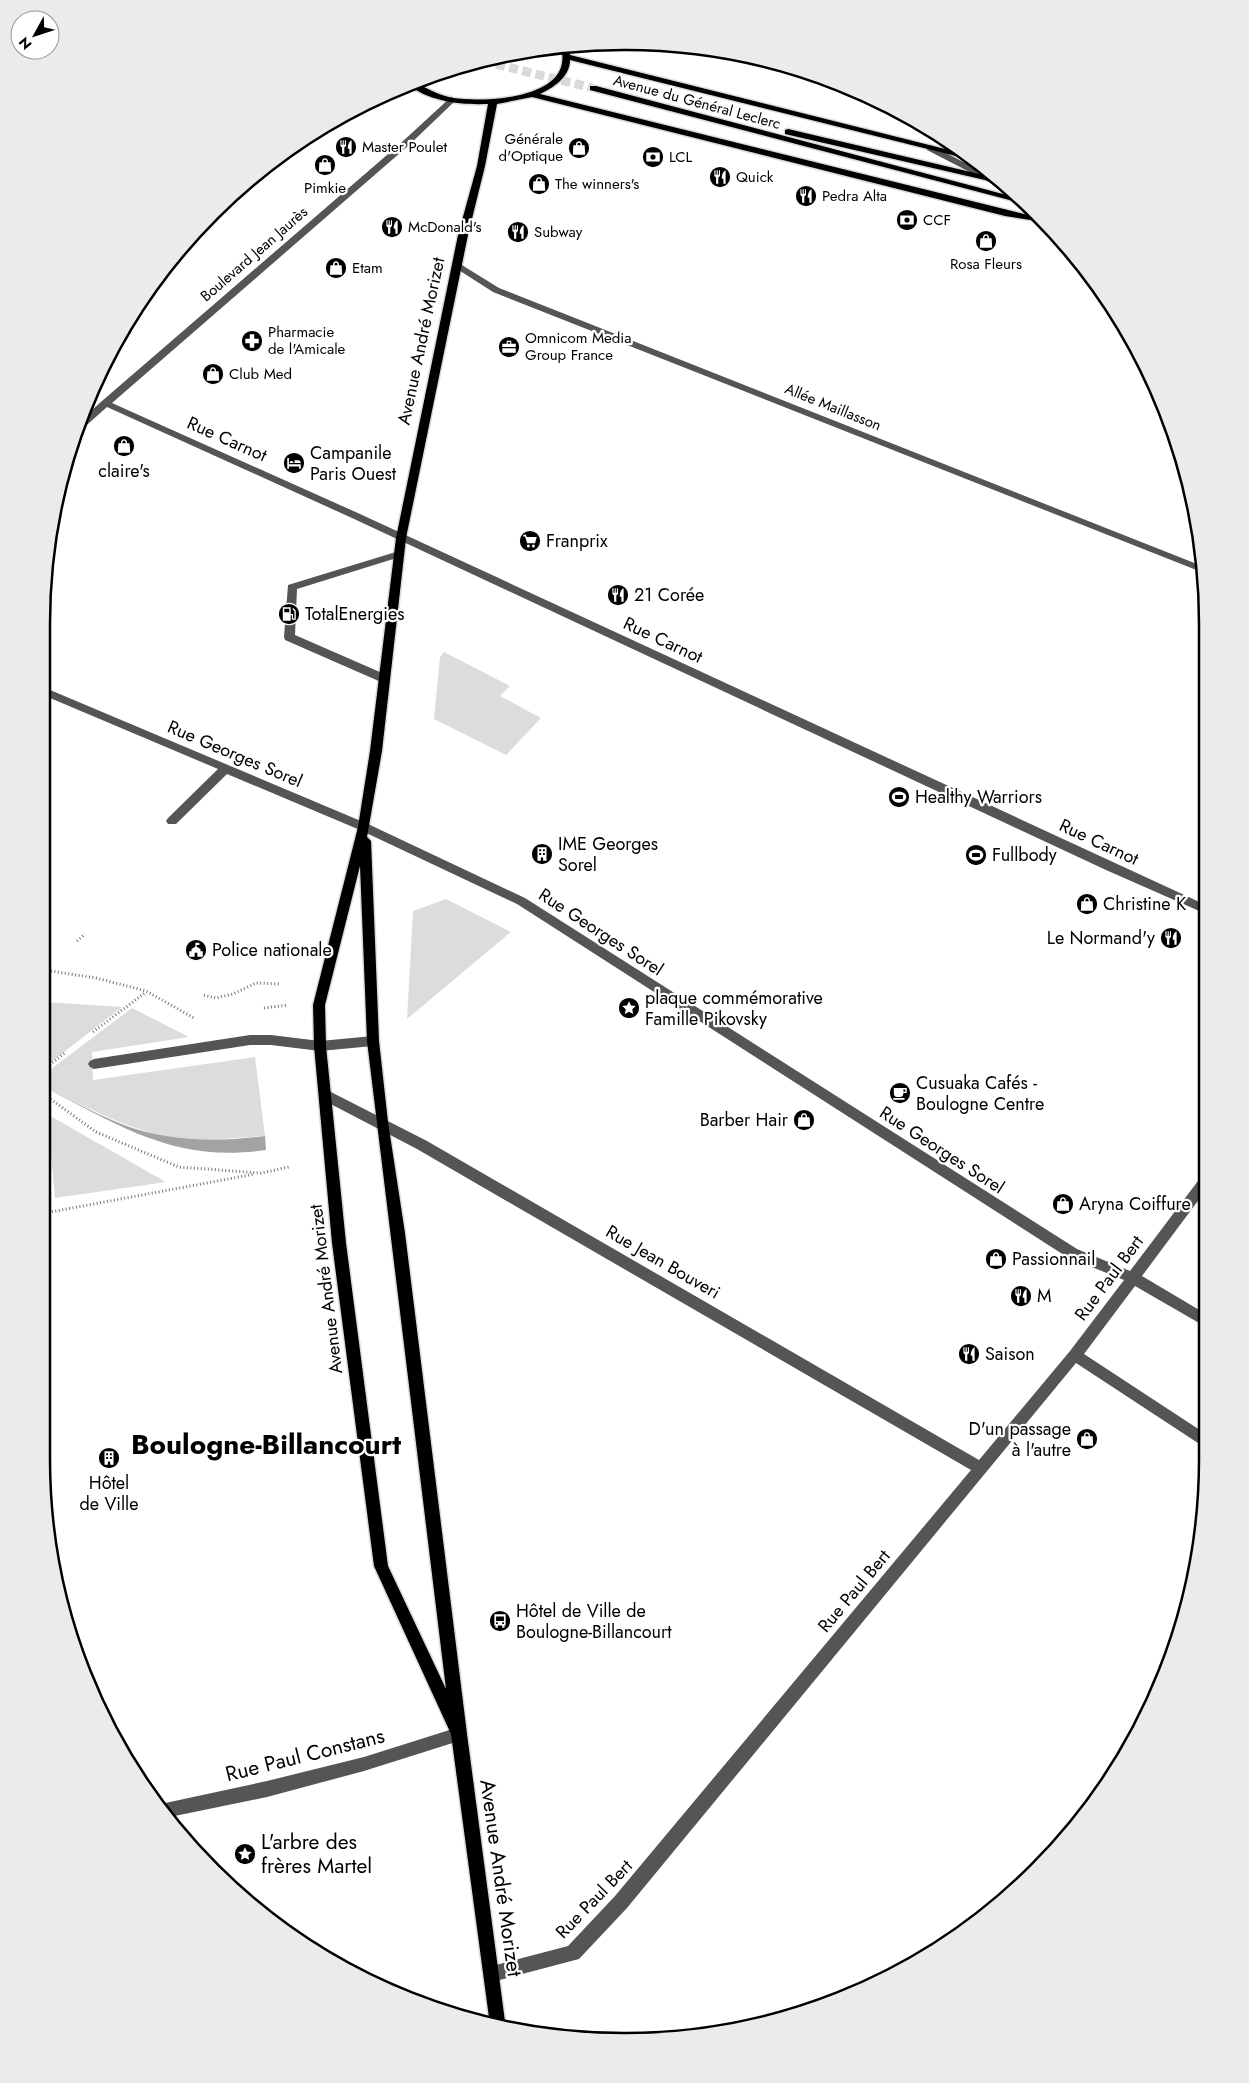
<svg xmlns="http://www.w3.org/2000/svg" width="1249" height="2083" viewBox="0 0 1249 2083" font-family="Jost,sans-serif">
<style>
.green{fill:#dcdcdc}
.water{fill:#a3a3a3}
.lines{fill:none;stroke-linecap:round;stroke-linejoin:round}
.major-tunnel{stroke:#d9d9d9;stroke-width:9;stroke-dasharray:9 4.5;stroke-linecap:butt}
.major-casing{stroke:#dbdbdb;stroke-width:3}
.path{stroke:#777;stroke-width:3;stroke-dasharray:1 2.5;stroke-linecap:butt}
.minor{fill:#555;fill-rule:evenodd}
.major{fill:#000;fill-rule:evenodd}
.labels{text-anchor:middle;stroke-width:4.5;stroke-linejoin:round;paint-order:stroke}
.far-street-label{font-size:15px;fill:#000;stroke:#fff}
.far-poi-label{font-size:15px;fill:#000;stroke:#fff;text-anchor:start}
.street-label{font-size:18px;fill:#000;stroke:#fff}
.poi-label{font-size:18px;fill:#000;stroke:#fff;text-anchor:start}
.near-street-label{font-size:21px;fill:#000;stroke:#fff}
.near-poi-label{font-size:21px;fill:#000;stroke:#fff;text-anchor:start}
.town-label{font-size:28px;font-weight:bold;fill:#000;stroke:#fff}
.rim{fill:none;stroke:#000;stroke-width:2.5}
</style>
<rect width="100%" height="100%" fill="#fff"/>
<!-- green -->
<g class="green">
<polygon points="444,652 510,686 500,696 541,718 506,755 434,719 440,657"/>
<polygon points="446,899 511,932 407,1019 413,911"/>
<polygon points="44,1003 44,1002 122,1007 46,1066"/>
<path d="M132,1008L189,1037L92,1052L93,1080L255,1057L265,1136C241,1137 216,1141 192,1140C141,1137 93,1110 48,1089L47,1072Z"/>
<polygon points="47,1114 166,1182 55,1198"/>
</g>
<!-- water -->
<path class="water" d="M48,1089C73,1101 98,1115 124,1125C169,1142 218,1142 265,1136L266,1150C177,1163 123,1128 48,1089Z"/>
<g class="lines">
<!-- major-tunnel -->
<polyline class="major-tunnel" points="483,61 593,88"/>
<!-- major casing -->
<g class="major-casing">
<g id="major">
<path d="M562,47H570V55L965,154L972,160L570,60C570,77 553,88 540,94L1036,217L1043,222L1005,216L532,97L497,104L485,166L468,235L406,538L382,751L367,837L371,841L379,1041L388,1122L405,1233L467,1734L506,2029L490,2025L451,1734L374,1566L332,1243L314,1046L313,1005L358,827L370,751L396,538L458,235L477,166L488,104C461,105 430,102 407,84L415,82C427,89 439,95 453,98C481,102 556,100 562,63C563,58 562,52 562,47ZM360,866L367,1041L446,1689L388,1566L346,1243L326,1046L325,1005Z"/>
<polygon points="590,86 596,86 1014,197 1021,203 590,90"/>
<polygon points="788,129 992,177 998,183 785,134 785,130"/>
</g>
</g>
<!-- path -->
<g class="path">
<polyline points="77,941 85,934"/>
<polyline points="44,970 96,978 146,991 194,1018"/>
<polyline points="204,995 216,998 233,994 256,983 281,984"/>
<polyline points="264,1008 288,1005"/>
<polyline points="93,1032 146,992"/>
<polyline points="44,1069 66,1052"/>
<polyline points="45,1095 96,1132 179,1167 261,1173 289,1167"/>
<polyline points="45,1213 255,1174"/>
</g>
<!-- minor -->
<g class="minor">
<polygon points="451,97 454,98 454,102 408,146 112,403 360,514 1206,905 1206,914 1106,870 352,518 107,407 80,431 75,432 81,420 102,401 402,142"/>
<polygon points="930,145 989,175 997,182 991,183 927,150 927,146"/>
<polygon points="457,262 499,288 1202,566 1204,573 493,292 454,267 454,263"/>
<polygon points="399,551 403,552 404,554 403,556 297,589 295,635 389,676 390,679 389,682 381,682 285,640 284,637 288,585"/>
<polygon points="43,687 368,824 525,898 1077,1249 1130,1271 1201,1177 1206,1176 1206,1190 1142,1276 1206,1314 1206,1327 1135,1286 1084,1354 1206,1434 1206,1447 1201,1445 1076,1363 627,1908 579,1959 492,1982 486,1980 484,1974 486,1968 492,1966 568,1946 615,1896 971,1470 417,1149 321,1099 319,1095 321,1091 329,1091 427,1141 979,1460 1070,1351 1124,1280 1067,1257 517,904 360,830 227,774 176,824 168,824 166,821 168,818 218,769 43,695"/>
<polygon points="250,1035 271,1035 320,1041 373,1036 377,1038 379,1041 377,1044 373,1046 320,1051 271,1045 250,1045 94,1069 90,1067 88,1064 90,1061 94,1059"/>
<polygon points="459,1727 464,1729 467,1734 464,1739 459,1741 364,1771 267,1797 165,1818 156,1805 267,1781 364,1757"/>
</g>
<!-- major -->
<use href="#major" class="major"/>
</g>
<!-- icons -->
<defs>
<g id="restaurant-disc" transform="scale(1.125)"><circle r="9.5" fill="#000" stroke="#fff"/><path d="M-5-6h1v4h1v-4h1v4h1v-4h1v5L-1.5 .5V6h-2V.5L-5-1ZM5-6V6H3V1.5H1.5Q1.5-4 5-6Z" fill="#fff"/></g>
<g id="shop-disc" transform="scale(1.125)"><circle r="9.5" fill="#000" stroke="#fff"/><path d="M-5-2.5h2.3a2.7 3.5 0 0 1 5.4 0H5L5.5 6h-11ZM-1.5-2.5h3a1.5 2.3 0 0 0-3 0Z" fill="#fff"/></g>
<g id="bank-disc" transform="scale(1.125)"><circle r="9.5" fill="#000" stroke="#fff"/><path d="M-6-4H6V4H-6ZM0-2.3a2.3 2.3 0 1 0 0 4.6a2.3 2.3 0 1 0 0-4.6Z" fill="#fff"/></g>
<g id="pharmacy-disc" transform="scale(1.125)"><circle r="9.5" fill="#000" stroke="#fff"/><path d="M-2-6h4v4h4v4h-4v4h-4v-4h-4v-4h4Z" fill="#fff"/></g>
<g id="office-disc" transform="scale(1.125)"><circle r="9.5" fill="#000" stroke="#fff"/><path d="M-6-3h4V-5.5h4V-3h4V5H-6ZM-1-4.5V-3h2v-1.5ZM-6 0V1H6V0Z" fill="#fff"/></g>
<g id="hotel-disc" transform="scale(1.125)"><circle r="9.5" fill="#000" stroke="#fff"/><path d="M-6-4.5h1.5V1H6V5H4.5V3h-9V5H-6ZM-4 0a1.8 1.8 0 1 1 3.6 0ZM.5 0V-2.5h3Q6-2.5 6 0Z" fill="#fff"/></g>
<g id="supermarket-disc" transform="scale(1.125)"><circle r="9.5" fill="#000" stroke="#fff"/><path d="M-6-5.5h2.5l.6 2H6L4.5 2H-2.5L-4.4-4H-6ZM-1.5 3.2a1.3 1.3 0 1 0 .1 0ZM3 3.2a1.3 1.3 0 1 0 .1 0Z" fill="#fff"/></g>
<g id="fuel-disc" transform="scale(1.125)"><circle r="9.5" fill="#000" stroke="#fff"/><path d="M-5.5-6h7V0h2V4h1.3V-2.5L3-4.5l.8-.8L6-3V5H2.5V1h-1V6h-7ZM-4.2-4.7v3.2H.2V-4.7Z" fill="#fff"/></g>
<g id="stadium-disc" transform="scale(1.125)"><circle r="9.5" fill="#000" stroke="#fff"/><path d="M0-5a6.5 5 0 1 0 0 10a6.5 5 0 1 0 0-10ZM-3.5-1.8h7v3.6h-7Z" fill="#fff"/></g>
<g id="building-disc" transform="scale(1.125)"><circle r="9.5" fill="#000" stroke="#fff"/><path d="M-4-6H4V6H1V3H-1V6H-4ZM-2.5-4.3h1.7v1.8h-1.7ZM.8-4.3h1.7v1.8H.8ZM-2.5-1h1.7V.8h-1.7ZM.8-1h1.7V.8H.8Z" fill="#fff"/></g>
<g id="civic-disc" transform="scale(1.125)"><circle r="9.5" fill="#000" stroke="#fff"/><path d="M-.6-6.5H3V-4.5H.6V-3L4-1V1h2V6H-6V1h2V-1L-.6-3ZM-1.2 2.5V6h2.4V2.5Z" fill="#fff"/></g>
<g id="sight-disc" transform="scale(1.125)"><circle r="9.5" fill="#000" stroke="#fff"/><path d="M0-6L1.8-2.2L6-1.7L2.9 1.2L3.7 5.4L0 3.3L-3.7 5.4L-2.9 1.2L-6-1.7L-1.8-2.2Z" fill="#fff"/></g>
<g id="cafe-disc" transform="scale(1.125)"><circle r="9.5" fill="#000" stroke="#fff"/><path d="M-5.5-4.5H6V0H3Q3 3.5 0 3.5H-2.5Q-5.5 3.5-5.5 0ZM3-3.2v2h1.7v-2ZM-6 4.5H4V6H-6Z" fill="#fff"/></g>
<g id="bus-disc" transform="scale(1.125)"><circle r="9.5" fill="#000" stroke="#fff"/><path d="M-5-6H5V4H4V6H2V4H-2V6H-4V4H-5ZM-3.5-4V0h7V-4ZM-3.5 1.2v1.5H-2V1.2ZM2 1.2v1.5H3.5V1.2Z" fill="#fff"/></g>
</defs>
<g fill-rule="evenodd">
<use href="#restaurant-disc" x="346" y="147"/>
<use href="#shop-disc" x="579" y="148"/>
<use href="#bank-disc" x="653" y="157"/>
<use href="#shop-disc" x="325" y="165"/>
<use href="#restaurant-disc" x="720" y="177"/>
<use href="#shop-disc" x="539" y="184"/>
<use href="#restaurant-disc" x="806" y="196"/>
<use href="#bank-disc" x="907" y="220"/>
<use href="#restaurant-disc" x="392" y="227"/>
<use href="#restaurant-disc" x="518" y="232"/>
<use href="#shop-disc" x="986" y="241"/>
<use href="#shop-disc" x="336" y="268"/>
<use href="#pharmacy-disc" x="252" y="341"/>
<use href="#office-disc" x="509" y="347"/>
<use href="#shop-disc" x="213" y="374"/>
<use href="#shop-disc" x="124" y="446"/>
<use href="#hotel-disc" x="294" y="463"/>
<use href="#supermarket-disc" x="530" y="541"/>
<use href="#restaurant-disc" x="618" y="595"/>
<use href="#fuel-disc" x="289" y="614"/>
<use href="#stadium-disc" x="899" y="797"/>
<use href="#building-disc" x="542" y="854"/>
<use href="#stadium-disc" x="976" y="855"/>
<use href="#shop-disc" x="1087" y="904"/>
<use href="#restaurant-disc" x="1171" y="938"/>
<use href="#civic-disc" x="196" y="950"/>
<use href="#sight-disc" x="629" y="1008"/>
<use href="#cafe-disc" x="900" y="1093"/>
<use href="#shop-disc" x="804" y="1120"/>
<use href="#shop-disc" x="1063" y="1204"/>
<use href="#shop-disc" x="996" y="1259"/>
<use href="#restaurant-disc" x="1021" y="1296"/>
<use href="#restaurant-disc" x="969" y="1354"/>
<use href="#shop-disc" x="1087" y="1439"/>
<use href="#building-disc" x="109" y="1458"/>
<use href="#bus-disc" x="500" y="1621"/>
<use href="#sight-disc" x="245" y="1854"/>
</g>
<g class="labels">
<!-- far-street labels -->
<g class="far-street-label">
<text transform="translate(697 102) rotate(15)" y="5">Avenue du Général Leclerc</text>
<text transform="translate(254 254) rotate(-41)" y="5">Boulevard Jean Jaurès</text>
<text transform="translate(833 407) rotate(22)" y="5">Allée Maillasson</text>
</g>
<!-- far-poi labels -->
<g class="far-poi-label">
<text x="563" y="144" text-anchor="end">Générale<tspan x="563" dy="17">d'Optique</tspan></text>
<text x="362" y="152">Master Poulet</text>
<text x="669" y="162">LCL</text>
<text x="736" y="182">Quick</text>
<text x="555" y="189">The winners's</text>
<text x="325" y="193" text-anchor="middle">Pimkie</text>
<text x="822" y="201">Pedra Alta</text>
<text x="923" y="225">CCF</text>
<text x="408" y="232">McDonald's</text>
<text x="534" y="237">Subway</text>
<text x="986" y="269" text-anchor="middle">Rosa Fleurs</text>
<text x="352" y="273">Etam</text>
<text x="268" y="337">Pharmacie<tspan x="268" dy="17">de l'Amicale</tspan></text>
<text x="525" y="343">Omnicom Media<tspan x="525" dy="17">Group France</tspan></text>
<text x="229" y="379">Club Med</text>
</g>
<!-- street labels -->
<g class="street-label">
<text transform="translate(421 341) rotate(-78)" y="6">Avenue André Morizet</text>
<text transform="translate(227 439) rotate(24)" y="6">Rue Carnot</text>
<text transform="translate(663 640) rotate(25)" y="6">Rue Carnot</text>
<text transform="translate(235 754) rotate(23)" y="6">Rue Georges Sorel</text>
<text transform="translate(1099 842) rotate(25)" y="6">Rue Carnot</text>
<text transform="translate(601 932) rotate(33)" y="6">Rue Georges Sorel</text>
<text transform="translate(942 1150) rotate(33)" y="6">Rue Georges Sorel</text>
<text transform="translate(663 1262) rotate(30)" y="6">Rue Jean Bouveri</text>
<text transform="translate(1109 1278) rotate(-53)" y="6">Rue Paul Bert</text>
<text transform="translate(326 1289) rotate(-97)" y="6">Avenue André Morizet</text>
<text transform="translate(854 1591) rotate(-50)" y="6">Rue Paul Bert</text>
<text transform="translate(594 1899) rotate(-46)" y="6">Rue Paul Bert</text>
</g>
<!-- poi labels -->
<g class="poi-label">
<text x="310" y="459">Campanile<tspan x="310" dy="21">Paris Ouest</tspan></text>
<text x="124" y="477" text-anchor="middle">claire's</text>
<text x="546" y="547">Franprix</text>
<text x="634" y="601">21 Corée</text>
<text x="305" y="620">TotalEnergies</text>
<text x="915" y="803">Healthy Warriors</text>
<text x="558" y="850">IME Georges<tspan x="558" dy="21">Sorel</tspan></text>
<text x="992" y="861">Fullbody</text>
<text x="1103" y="910">Christine K</text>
<text x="1155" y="944" text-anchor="end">Le Normand'y</text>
<text x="212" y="956">Police nationale</text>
<text x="645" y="1004">plaque commémorative<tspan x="645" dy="21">Famille Pikovsky</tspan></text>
<text x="916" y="1089">Cusuaka Cafés -<tspan x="916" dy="21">Boulogne Centre</tspan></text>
<text x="788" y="1126" text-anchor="end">Barber Hair</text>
<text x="1079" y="1210">Aryna Coiffure</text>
<text x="1012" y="1265">Passionnail</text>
<text x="1037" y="1302">M</text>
<text x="985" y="1360">Saison</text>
<text x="1071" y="1435" text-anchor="end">D'un passage<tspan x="1071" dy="21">à l'autre</tspan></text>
<text x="109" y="1489" text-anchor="middle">Hôtel<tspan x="109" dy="21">de Ville</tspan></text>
<text x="516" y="1617">Hôtel de Ville de<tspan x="516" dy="21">Boulogne-Billancourt</tspan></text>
</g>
<!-- near-street labels -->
<g class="near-street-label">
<text transform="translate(305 1755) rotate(-14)" y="7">Rue Paul Constans</text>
<text transform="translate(501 1878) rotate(82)" y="7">Avenue André Morizet</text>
</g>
<!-- near-poi labels -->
<g class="near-poi-label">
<text x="261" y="1849">L'arbre des<tspan x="261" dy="24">frères Martel</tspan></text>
</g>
<!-- town labels -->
<g class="town-label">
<text x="266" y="1454">Boulogne-Billancourt</text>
</g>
</g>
<!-- crop -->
<path d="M0 0H1249V2083H0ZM624 50H625A574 574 0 0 1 1199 624V1459A574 574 0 0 1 625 2033H624A574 574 0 0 1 50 1459V624A574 574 0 0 1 624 50Z" fill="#ebebeb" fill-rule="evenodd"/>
<path class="rim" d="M624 50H625A574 574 0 0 1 1199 624V1459A574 574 0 0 1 625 2033H624A574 574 0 0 1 50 1459V624A574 574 0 0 1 624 50Z"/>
<!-- north arrow -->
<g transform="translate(35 35) rotate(230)"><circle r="24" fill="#ffffff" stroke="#999999"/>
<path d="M0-4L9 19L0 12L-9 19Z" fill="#000000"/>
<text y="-8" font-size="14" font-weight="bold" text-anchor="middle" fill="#000000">N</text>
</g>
</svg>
